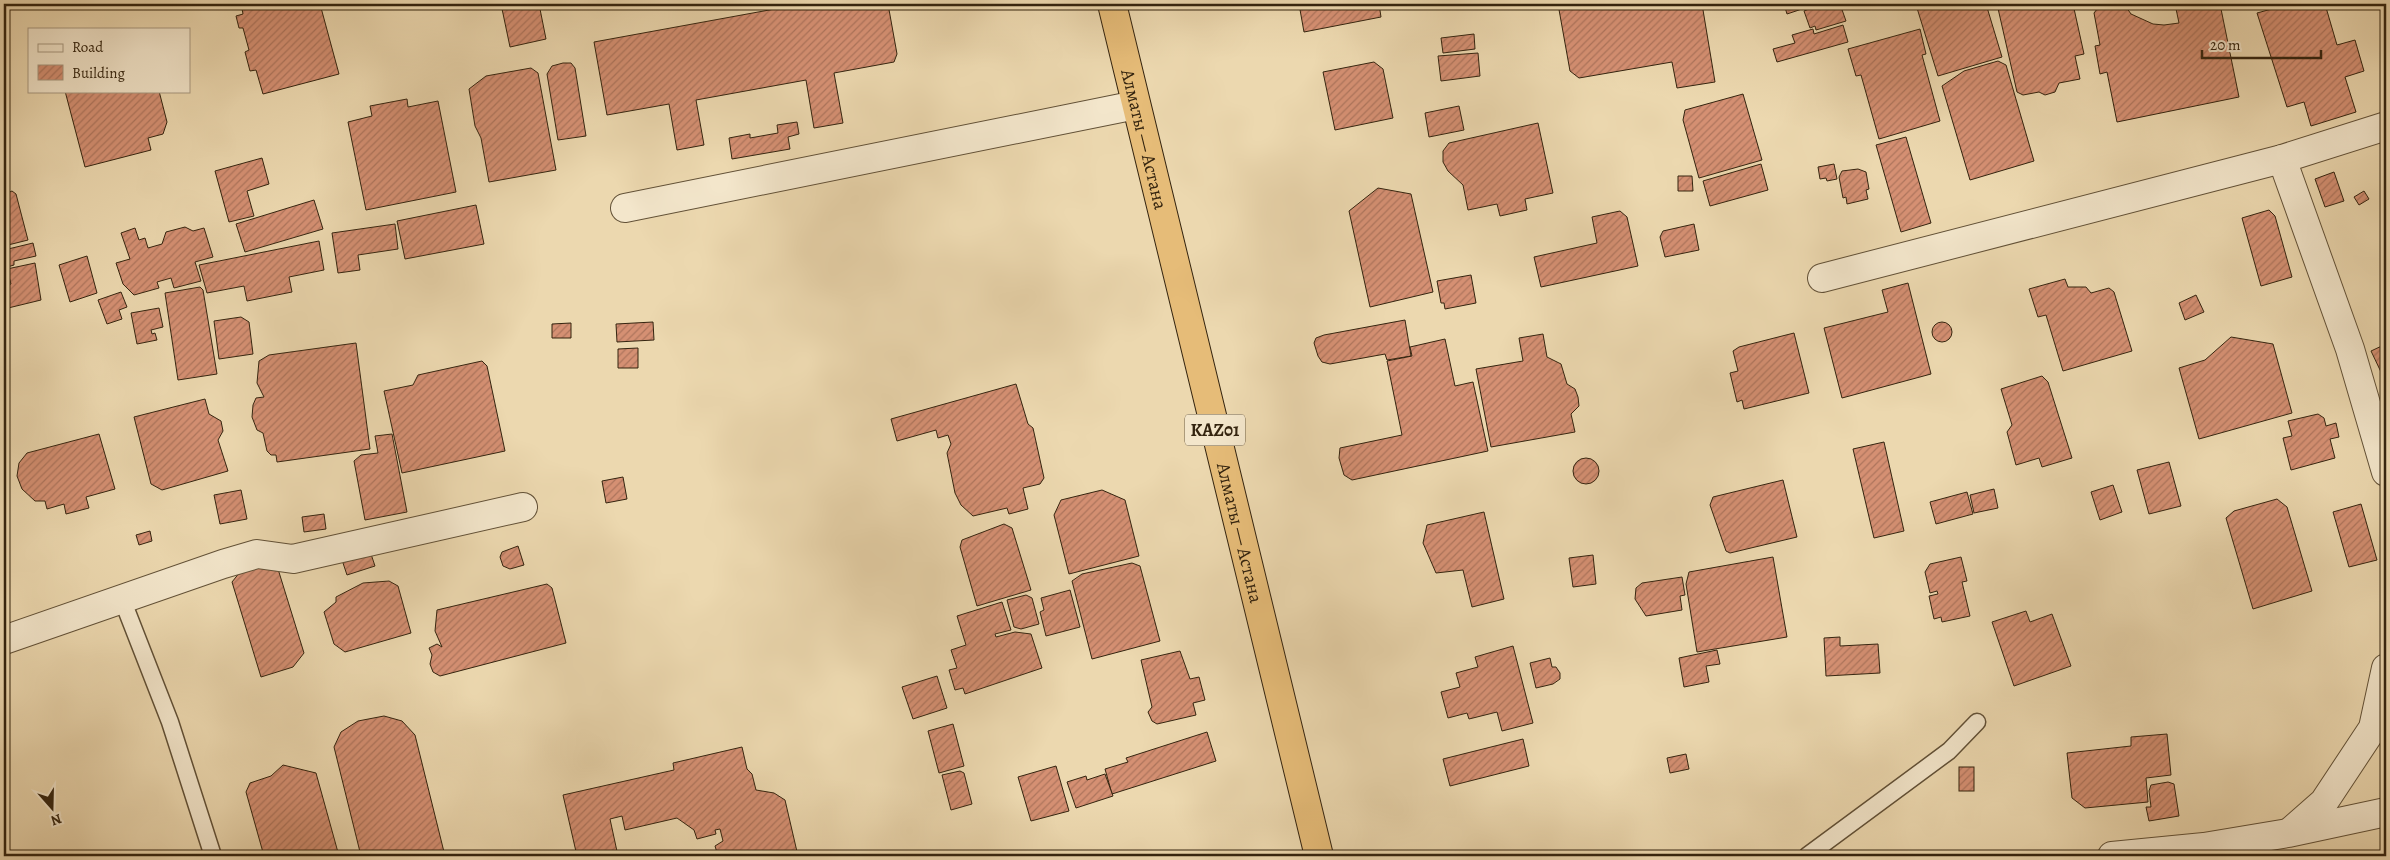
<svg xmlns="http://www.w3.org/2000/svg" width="2390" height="860" viewBox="0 0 2390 860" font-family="Alegreya,serif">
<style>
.building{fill:url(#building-hatch);stroke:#34240f}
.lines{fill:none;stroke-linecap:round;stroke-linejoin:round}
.service-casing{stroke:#625137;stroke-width:19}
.minor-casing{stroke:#625137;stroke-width:30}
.trunk-casing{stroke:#34240f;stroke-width:30}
.service{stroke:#f3e6cb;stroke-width:16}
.minor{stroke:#f3e6cb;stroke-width:28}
.trunk{stroke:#e6bc78;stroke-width:28}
.labels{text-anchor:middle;stroke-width:5;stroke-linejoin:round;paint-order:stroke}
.shield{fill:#f3e6cb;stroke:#6d5e47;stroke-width:1}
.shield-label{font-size:18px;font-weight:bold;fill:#34240f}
.street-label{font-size:19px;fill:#34240f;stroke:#f3e6cb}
</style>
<defs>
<pattern id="building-hatch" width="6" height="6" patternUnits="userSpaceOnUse" patternTransform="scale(1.25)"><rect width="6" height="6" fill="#d59073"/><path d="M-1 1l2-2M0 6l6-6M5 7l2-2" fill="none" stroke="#ae755d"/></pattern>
</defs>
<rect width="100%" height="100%" fill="#ecd8af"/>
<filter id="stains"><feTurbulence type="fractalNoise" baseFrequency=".004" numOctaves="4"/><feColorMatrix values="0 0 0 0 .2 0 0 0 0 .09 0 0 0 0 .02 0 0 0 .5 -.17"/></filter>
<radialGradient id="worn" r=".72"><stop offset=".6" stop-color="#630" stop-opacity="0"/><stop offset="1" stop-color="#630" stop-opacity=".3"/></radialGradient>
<!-- building -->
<g class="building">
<polygon points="241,4 320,4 339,74 263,94 256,70 250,71 245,52 249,50 243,28 239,28 236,16 243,14"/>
<polygon points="501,4 539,4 546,39 510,47"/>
<polygon points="802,4 888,4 897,54 894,62 834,73 843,123 814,128 806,80 696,100 704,145 677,150 669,104 607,115 594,42"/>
<polygon points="1299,4 1379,4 1381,17 1304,32"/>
<polygon points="1558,4 1702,4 1715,82 1677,88 1672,62 1579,78 1570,71"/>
<polygon points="1784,4 1803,4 1805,8 1787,14"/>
<polygon points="1807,4 1840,4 1846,21 1816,30 1815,26 1810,28 1804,11 1809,9"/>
<polygon points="1931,4 1986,4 2002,57 1938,76 1917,8"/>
<polygon points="1997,4 2061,4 2062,6 2073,4 2084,54 2075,56 2080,79 2059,83 2055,92 2045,95 2039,92 2023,95 2017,92"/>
<polygon points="2101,4 2124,4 2131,14 2153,24 2164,25 2179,23 2175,4 2220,4 2239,97 2117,122 2107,72 2100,74 2095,46 2100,45 2094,13"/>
<polygon points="2278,4 2325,4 2337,45 2355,40 2364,71 2345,77 2356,112 2311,126 2304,102 2287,107 2257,13 2279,7"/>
<polygon points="1843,25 1848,42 1777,62 1773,49 1795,43 1792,35 1813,29 1814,34"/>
<polygon points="1920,29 1926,54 1922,55 1940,121 1879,139 1861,75 1856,76 1848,49"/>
<polygon points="1474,34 1475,49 1443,53 1441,38"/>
<polygon points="1478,53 1480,76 1441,81 1438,56"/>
<polygon points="1998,61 2006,65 2034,161 1970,180 1942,86 1964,71"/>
<polygon points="1374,62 1383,69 1393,118 1335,130 1323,72"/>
<polygon points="563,63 571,63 575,68 586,136 558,140 547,74 552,66"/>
<polygon points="531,68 538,73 556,170 489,182 481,138 475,126 469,89 486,76"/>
<polygon points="65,91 159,91 167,122 163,134 148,138 151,150 85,167"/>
<polygon points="1743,94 1762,160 1699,178 1683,120 1685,110"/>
<polygon points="407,99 408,107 438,101 456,192 366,210 348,122 372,116 370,106"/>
<polygon points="1459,106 1464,130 1429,137 1425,113"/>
<polygon points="797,122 799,134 788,137 790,149 732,159 729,138 750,134 750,138 778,133 777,125"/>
<polygon points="1538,123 1553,193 1525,199 1527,210 1500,216 1497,204 1468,210 1463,185 1448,171 1443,162 1443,151 1449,143"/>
<polygon points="1906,137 1931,223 1901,232 1876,145"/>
<polygon points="262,158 269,184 247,191 254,216 229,222 215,171"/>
<polygon points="1761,164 1768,190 1710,206 1703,181"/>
<polygon points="1834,164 1837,179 1827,181 1826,178 1820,179 1818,167"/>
<polygon points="1858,169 1866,172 1869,189 1866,190 1868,199 1847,204 1846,197 1843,198 1839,177 1842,171"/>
<polygon points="2334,172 2344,201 2325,207 2315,179"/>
<polygon points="1678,176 1692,176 1693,191 1678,191"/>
<polygon points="1378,188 1411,194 1433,292 1370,307 1349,211"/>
<polygon points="12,191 16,194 28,240 4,246 4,194"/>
<polygon points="2364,191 2369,199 2359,205 2354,197"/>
<polygon points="314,200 323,229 245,252 236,224"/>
<polygon points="476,205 484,244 405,259 397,221"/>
<polygon points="2269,210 2275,216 2292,277 2261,286 2242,218"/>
<polygon points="1620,211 1627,217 1638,266 1541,287 1534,257 1597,243 1592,217"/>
<polygon points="395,224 398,249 358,255 360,270 338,273 332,233"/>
<polygon points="1694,224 1699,250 1665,257 1660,237 1663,231"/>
<polygon points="185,227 193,231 204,228 213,257 195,262 201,281 174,288 171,278 157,282 159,288 134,295 123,284 116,263 130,259 121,233 135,228 139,240 145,238 148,248 162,244 166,232"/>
<polygon points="319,241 324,270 289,277 292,292 247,301 244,286 207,293 199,265"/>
<polygon points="33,243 36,256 14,261 14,265 4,268 4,250"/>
<polygon points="87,256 97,293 70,302 59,265"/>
<polygon points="35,263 41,300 4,309 4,286 11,284 7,269"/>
<polygon points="1471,275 1476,303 1445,309 1444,303 1441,303 1437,281"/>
<polygon points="2065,279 2068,287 2086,287 2091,293 2109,288 2114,292 2132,351 2063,371 2046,315 2038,317 2029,289"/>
<polygon points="1908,283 1931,374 1842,398 1824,328 1888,312 1882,290"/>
<polygon points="200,287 203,290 217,374 178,380 165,293"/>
<polygon points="121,292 127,307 119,310 122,319 107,324 98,300"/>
<polygon points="2196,295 2204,312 2185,320 2179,303"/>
<polygon points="159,308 163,327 151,330 152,334 155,333 157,340 137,344 131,313"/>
<polygon points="241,317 249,322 253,354 219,359 214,321"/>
<polygon points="1405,320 1411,356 1387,360 1385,354 1330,364 1322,362 1318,356 1314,343 1316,338 1324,335"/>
<polygon points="653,322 654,340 617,342 616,324"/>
<circle cx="1942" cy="332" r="10"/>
<polygon points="571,323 571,338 552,338 552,324"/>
<polygon points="1794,333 1809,393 1744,409 1742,400 1737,402 1730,373 1738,371 1733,351 1739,347"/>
<polygon points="1543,334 1547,357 1561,364 1567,384 1575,389 1578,397 1579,406 1571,414 1575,432 1491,447 1476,369 1523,361 1519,338"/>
<polygon points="2231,337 2273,344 2292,413 2199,439 2179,368 2205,360"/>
<polygon points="1445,339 1455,386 1473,382 1488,451 1352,480 1344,475 1339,458 1340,448 1402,435 1387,361 1412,356 1410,347"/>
<polygon points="356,343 370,449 277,462 276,455 271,455 267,451 263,433 257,430 252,417 253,405 256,398 264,397 257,383 259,361 269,355"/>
<polygon points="2386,344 2386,369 2381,372 2371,351"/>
<polygon points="638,348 638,368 618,368 618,349"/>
<polygon points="482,361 487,366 505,451 402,473 384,391 413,385 418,375"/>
<polygon points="2042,376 2048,382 2072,458 2042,467 2039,458 2016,465 2007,432 2012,425 2001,389"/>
<polygon points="1016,384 1028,424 1033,428 1044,478 1040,484 1023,488 1028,509 1009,514 1007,508 973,516 961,505 955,493 947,453 951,444 948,435 938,438 936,430 897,441 891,419"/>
<polygon points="205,399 209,414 221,421 223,431 218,440 228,471 162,490 151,484 134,417"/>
<polygon points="2318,414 2324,418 2326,426 2336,423 2339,437 2330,439 2335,458 2291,470 2283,438 2292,436 2288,421"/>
<polygon points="99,434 115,489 86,497 89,508 66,514 64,504 47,509 45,501 35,501 22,489 17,476 19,463 27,453"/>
<polygon points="392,434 407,512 365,520 354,461 361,455 378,453 375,436"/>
<polygon points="1884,442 1904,531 1874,538 1853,449"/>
<circle cx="1586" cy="471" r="13"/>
<polygon points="2169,462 2181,506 2149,514 2137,470"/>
<polygon points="623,477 627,499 606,503 602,481"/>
<polygon points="1783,480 1797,537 1730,553 1726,551 1710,505 1713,497"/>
<polygon points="2113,485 2122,512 2100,520 2091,492"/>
<polygon points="1994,489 1998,508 1974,513 1970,495"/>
<polygon points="241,490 247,519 220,524 214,495"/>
<polygon points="1102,490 1125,500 1139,556 1069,574 1054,515 1061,500"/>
<polygon points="1967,492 1973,514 1936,524 1930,502"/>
<polygon points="2277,499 2287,507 2312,591 2253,609 2226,518 2234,511"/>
<polygon points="2361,504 2377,560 2349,567 2333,512"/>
<polygon points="1484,512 1504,599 1472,607 1463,570 1436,573 1423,543 1427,525"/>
<polygon points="324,514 326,529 304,532 302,517"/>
<polygon points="1004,524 1012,528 1031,590 977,606 960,547 962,540"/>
<polygon points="150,531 152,541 139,545 136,535"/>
<polygon points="518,546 524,565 510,569 503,566 500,557 502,552"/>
<polygon points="370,551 375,566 347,575 342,560"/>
<polygon points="1593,555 1596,584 1573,587 1569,558"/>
<polygon points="1773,557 1787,637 1697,652 1686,584 1689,572"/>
<polygon points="1961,557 1967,581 1962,582 1970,616 1942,622 1941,617 1934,619 1929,596 1938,594 1937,591 1930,593 1925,572 1930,564"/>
<polygon points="248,562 278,569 304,653 293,667 261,677 232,582"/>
<polygon points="1132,563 1140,566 1160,641 1092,659 1072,581 1082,574"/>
<polygon points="1682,577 1685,595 1680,596 1682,610 1646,616 1635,599 1636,588 1642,583"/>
<polygon points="389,581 398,586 411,633 345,652 334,644 324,612 336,602 336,597 363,583"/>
<polygon points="547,584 552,588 566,643 440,676 433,672 430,664 432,655 429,648 437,644 442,647 435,631 437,610"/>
<polygon points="1070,590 1080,627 1046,636 1040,612 1044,610 1041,598"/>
<polygon points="1026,595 1032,598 1039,624 1021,629 1014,627 1007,600"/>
<polygon points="1002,602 1011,630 995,634 996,637 1015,632 1031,634 1042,668 965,694 963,688 955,690 949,670 957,668 951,650 966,645 957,616"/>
<polygon points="2026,611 2030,622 2052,614 2071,666 2014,686 1992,622"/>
<polygon points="1840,637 1840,646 1878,644 1880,673 1826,676 1824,638"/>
<polygon points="1513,646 1533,723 1502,731 1497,712 1469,719 1467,713 1448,718 1441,692 1460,687 1456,673 1478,667 1475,657"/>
<polygon points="1717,650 1720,664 1706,666 1709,682 1684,687 1679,658"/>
<polygon points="1180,651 1190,679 1199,677 1205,700 1193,703 1196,715 1157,724 1152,721 1148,712 1152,707 1141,660"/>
<polygon points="1550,658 1552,667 1556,667 1560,673 1560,679 1553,684 1536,688 1530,663"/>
<polygon points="937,676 947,708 913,719 902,687"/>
<polygon points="384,716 402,721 415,735 445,856 361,856 334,747 341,732 358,721"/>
<polygon points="953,724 964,766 939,773 928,731"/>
<polygon points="1207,732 1216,761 1112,794 1105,769 1128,762 1126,758"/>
<polygon points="2167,734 2171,775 2146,778 2148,802 2085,808 2072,798 2067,753 2131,746 2131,737"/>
<polygon points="1523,739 1529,766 1450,786 1443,759"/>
<polygon points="742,747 747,769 752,774 756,790 774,793 785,800 798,856 718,856 715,846 723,841 720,829 715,830 716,834 697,839 694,830 677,818 625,830 622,816 610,819 618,856 577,856 563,795 674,770 673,763"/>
<polygon points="1686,754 1689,769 1670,773 1667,758"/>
<polygon points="283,765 316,773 339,856 264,856 246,792 250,783 271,776"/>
<polygon points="1056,766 1069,811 1031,821 1018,777"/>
<rect x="1959" y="767" width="15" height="24"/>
<polygon points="960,771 964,773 972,804 951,810 942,775"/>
<polygon points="1105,774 1113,796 1076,808 1067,782 1086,776 1087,780"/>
<polygon points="2168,782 2174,784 2179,816 2149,821 2146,807 2151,807 2149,791 2151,785"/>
</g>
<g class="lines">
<!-- service casing -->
<g class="service-casing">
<g id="service">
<polyline points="122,599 170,722 213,856"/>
<polyline points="1807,856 1949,751 1977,722"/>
</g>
</g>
<!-- minor casing -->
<g class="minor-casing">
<g id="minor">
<polyline points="2282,159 2350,349 2386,472"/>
<polyline points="625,208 1136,105"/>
<polyline points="1822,278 2282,159 2386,126"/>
<polyline points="4,640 223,564 257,554 293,559 523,507"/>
<polyline points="2291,831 2324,802 2373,728 2386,668"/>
<polyline points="2112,856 2204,847 2288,833 2386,812"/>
</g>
</g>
<!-- trunk casing -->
<g class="trunk-casing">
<g id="trunk">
<path id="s1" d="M1112,4L1319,856"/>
</g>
</g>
<!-- service -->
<use href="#service" class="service"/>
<!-- minor -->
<use href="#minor" class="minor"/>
<!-- trunk -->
<use href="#trunk" class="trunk"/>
</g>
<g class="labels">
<!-- shield labels -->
<rect class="shield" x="1185" y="414.5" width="60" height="31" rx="4"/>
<g class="shield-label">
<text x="1215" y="436">KАZ01</text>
</g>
<!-- street labels -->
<g class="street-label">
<text dy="7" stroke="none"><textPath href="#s1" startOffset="139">Алматы — Астана</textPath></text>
<text dy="7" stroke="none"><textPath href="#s1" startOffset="544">Алматы — Астана</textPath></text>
</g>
</g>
<!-- margin -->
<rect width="2390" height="860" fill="none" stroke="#ecd8af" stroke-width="20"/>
<rect x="5" y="5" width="2380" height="850" fill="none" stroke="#34240f" stroke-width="2.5"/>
<rect x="10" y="10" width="2370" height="840" fill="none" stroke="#34240f"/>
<!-- legend -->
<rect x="28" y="28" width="162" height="65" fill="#f3e6cb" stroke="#a79880"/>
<rect x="38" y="44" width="25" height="8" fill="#f3e6cb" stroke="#a79880"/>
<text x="72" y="52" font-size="15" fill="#34240f">Road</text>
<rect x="38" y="65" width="25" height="15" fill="url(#building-hatch)" stroke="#a79880"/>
<text x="72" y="78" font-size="15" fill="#34240f">Building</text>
<!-- north arrow -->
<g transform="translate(52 808) rotate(160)" stroke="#f3e6cb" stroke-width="4" paint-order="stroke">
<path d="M0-4L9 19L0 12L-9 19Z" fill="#34240f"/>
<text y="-8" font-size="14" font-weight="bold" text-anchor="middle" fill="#34240f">N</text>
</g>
<!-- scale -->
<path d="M2202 50v8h119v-8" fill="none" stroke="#34240f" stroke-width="2.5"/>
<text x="2210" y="50" font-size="15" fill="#34240f" stroke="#f3e6cb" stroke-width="4" paint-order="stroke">20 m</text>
<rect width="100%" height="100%" filter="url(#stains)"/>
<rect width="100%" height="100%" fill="url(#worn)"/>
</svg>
